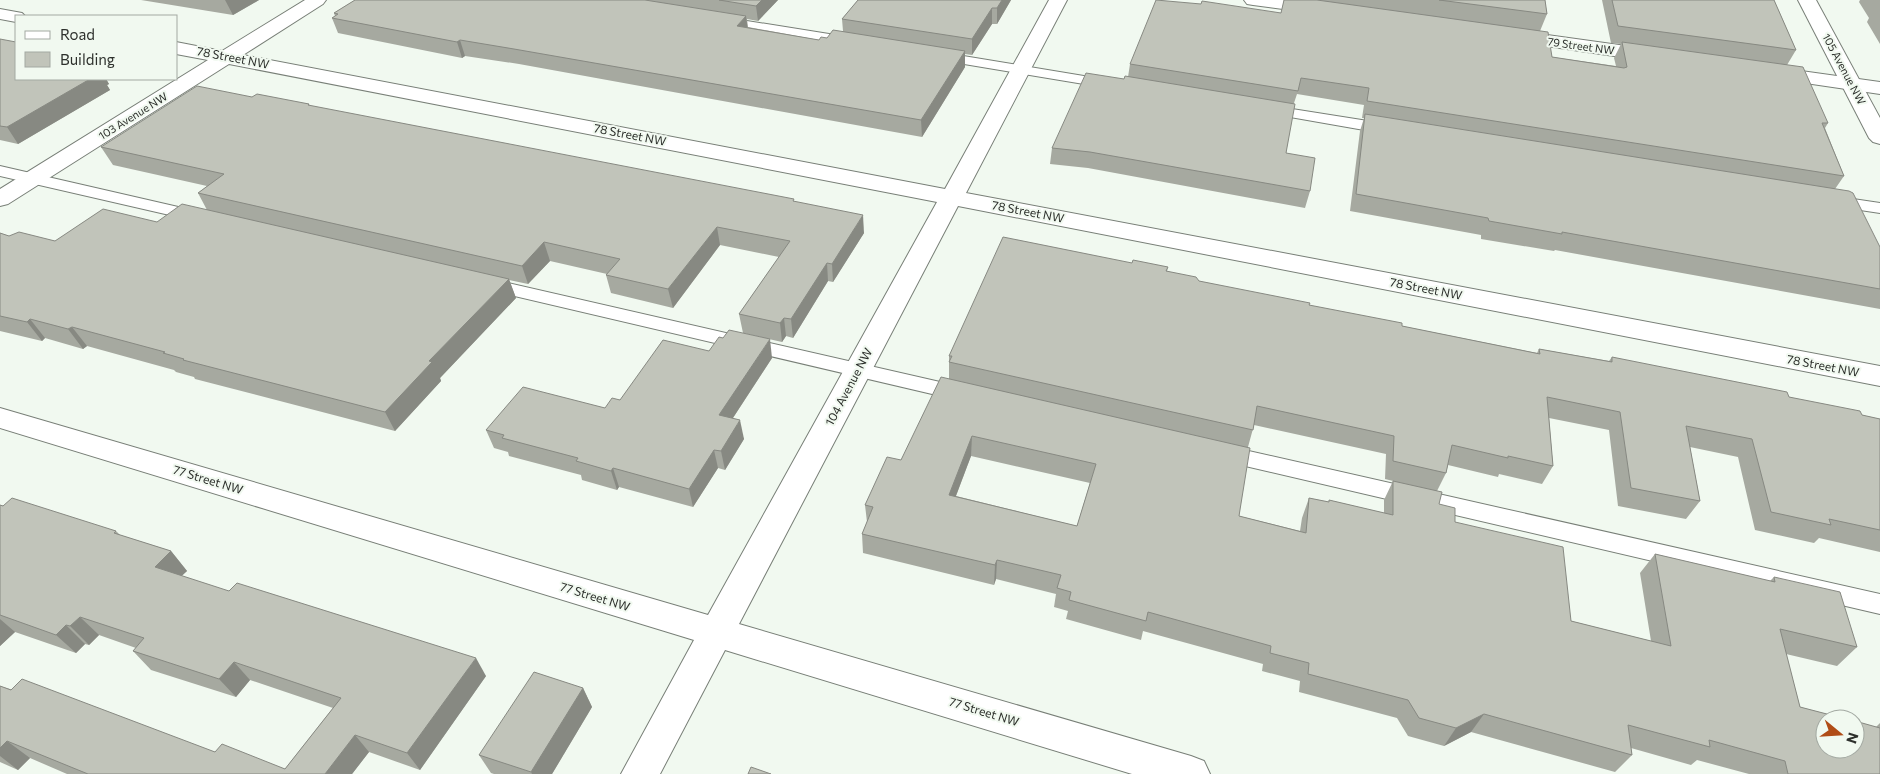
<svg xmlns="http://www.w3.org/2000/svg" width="1880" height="774" viewBox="0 0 1880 774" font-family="Commissioner,sans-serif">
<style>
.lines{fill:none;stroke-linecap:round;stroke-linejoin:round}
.service-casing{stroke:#787f77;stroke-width:2}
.minor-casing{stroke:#787f77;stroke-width:2}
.tertiary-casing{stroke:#787f77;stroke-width:2}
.service{fill:#fff;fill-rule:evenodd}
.minor{fill:#fff;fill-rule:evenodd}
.tertiary{fill:#fff;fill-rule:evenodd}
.wall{fill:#a6a9a0;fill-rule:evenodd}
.shaded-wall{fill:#878982}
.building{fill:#c1c4ba;stroke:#878982;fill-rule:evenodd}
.labels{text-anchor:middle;stroke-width:4;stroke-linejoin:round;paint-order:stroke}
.far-street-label{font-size:11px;fill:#2d302c;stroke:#f1f9f0}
.street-label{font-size:12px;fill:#2d302c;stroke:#f1f9f0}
</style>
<rect width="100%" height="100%" fill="#f1f9f0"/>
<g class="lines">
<!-- service casing -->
<g class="service-casing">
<g id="service">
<polygon points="722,17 854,38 861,42 854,46 717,24 715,21 717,18"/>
<polygon points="939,52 1108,80 1113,81 1115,84 1113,87 1108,88 934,59 932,56"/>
<polygon points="1267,105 1387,124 1392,126 1395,129 1392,132 1387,134 1262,112 1260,109 1262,106"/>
<polygon points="0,166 200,212 206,213 208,217 206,221 200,222 0,176"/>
<polygon points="1833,196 1880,203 1880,213 1827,205 1825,201 1827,197"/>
<polygon points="486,278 962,387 969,389 972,394 969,399 962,401 480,288 477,284 480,280"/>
<polygon points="1222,445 1880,594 1880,614 1215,459 1211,453 1215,447"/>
</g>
</g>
<!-- minor casing -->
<g class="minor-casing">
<g id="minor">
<polygon points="305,0 326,0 323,4 243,55 945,189 1049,0 1067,0 966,193 1880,366 1880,386 958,206 739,624 1191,756 1204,761 1210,774 1132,774 725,650 660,774 621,774 694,640 0,428 0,408 708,615 937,202 229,64 8,204 0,206 0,189 208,60 176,54 176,42 222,51"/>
<polygon points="1798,0 1816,0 1880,118 1880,144 1873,142 1869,138"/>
<polygon points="0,9 22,13 25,16 16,16 16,22 0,19"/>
</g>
</g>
<!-- tertiary casing -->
<g class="tertiary-casing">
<g id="tertiary">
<polygon points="1244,0 1293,0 1326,5 1329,9 1326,13 1320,14 1253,5 1247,4"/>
<polygon points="1512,30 1655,50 1662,52 1665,56 1662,60 1655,62 1505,40 1503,36 1505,32"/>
<polygon points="1772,67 1880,82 1880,94 1765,77 1762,73 1765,69"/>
</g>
</g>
<!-- service -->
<use href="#service" class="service"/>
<!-- minor -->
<use href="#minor" class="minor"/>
<!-- tertiary -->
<use href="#tertiary" class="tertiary"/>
</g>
<!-- wall -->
<g class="wall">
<polygon points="141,0 259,0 233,15"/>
<polygon points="355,0 778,0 758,21 747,19 748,27 819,40 827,38 843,31 842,19 858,0 1011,0 997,24 992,24 972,55 965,54 965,67 922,137 519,64 465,56 462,58 338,33 332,18 335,16 334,13"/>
<polygon points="1284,0 1545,0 1547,14 1540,31 1552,57 1616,66 1614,58 1621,44 1611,43 1602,0 1774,0 1796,50 1787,65 1828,123 1825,128 1844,176 1835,189 1880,247 1880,309 1555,250 1554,251 1481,239 1481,235 1350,211 1360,131 1364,118 1362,118 1364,105 1297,94 1294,103 1286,153 1310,191 1305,208 1088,168 1050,164 1052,148 1124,79 1128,77 1130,64 1281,13"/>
<polygon points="1860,0 1880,0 1880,44 1867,22 1869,18 1859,2"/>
<polygon points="0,39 16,79 106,79 109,84 107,85 110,90 18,144 0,140"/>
<polygon points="252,97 309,104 310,106 794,201 864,233 833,282 828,281 793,338 786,336 782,342 743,333 739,314 779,257 720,245 673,308 611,293 606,275 607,274 550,261 528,284 509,280 516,298 440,378 441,381 395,431 195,379 194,377 176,372 174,370 87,346 83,349 45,338 42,341 0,331 0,233 9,236 55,241 157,222 207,210 198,193 207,186 113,165 101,147"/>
<path d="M1132,263L1168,267L1167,271L1199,281L1402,326L1537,353L1539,349L1609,361L1612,357L1789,397L1862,415L1880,419V552L1819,538L1814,543L1755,530L1738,457L1690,447L1700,501L1686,519L1618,506L1609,430L1549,418L1553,466L1542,484L1499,474L1498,477L1448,465L1446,473L1437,491L1439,504L1455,522L1571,621L1651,641L1640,573L1655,554L1770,581L1774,577L1857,647L1837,666L1786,654L1800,707L1876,727L1880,723V774H1749L1697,760L1691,765L1631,748L1632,755L1615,772L1471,732L1444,746L1408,736L1397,718L1299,692L1300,681L1262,671L1263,664L1143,631L1141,640L1066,619L1068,611L1054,607L1056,594L996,579L994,585L863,553L862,534L867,522L865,505L901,460L949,379V356ZM1254,425L1386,454L1385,479L1393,481L1384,500V513L1329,500V502L1309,498L1302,518L1300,531L1239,516L1248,447ZM971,456L1090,483L1077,526L956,496Z"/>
<polygon points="709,351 772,358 733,418 744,439 725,470 718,468 693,507 619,487 617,490 582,480 581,475 509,456 508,452 494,448 486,430 605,408"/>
<polygon points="0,505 116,531 120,535 171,551 187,571 181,576 486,676 420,770 369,752 352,774 67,774 30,758 18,770 0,762 0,686 215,752 285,769 333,708 250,680 236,697 151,670 133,651 136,648 99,635 89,645 85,644 76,653 15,632 0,646"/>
<polygon points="583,688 592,707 552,774 494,774 491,773 479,755"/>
</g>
<!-- shaded-wall -->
<g class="shaded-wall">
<polygon points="225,0 259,0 233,15"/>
<polygon points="762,0 778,0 758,21 756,6"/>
<polygon points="1002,0 1011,0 997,24 997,8"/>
<polygon points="992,8 992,24 972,55 972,39"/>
<polygon points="746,16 748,31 737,26"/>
<polygon points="460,40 465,56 462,58 457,42"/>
<polygon points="965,51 965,67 922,137 921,120"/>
<polygon points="90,79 106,79 109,84 107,85 110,90 18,144 7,127"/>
<polygon points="863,215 864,233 833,282 832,264"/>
<polygon points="717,227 720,245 673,308 668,289"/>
<polygon points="544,242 550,261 528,284 522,266"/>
<polygon points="827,263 828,281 793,338 791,319"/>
<polygon points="509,279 516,298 440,378 441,381 395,431 385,412 429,361"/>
<polygon points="784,318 786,336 782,342 780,323"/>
<polygon points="30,319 45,338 42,341 27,322"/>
<polygon points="72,327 87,346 83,349 68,329"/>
<polygon points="770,339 772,358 723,433 719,415"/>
<polygon points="740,420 744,439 725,470 721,451"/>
<polygon points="972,436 971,456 949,514 949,495"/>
<polygon points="714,450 718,468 693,507 689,489"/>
<polygon points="613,468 619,487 617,490 611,471"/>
<polygon points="171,551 187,571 171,586 155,567"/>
<polygon points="997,560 996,579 994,585 995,565"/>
<polygon points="80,617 99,635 89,645 70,626"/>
<polygon points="0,619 15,632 0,646"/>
<polygon points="66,625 85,644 76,653 56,635"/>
<polygon points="476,658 486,676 420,770 407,753"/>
<polygon points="234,662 250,680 236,697 219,679"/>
<polygon points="583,688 592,707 552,774 532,774 531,772"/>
<polygon points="1484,714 1471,732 1444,746 1456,728"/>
<polygon points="355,735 369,752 352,774 325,774"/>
<polygon points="7,741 30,758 18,770 0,756 0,748"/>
</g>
<!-- building -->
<g class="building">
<polygon points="355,0 645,0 746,16 737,26 819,40 821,37 827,38 833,30 965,51 921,120 514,49 460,40 457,42 332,18 338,14 334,13"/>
<polygon points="719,0 762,0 756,6"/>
<polygon points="858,0 1002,0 997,8 992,8 972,39 842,19"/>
<polygon points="1156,0 1201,4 1202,1 1281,13 1284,0 1317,0 1548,32 1552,57 1624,68 1627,67 1622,42 1803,67 1828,123 1822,123 1844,176 1367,101 1369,88 1301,78 1298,91 1130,64"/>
<polygon points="1439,0 1545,0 1547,14"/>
<polygon points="1612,0 1774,0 1796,50 1618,26"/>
<polygon points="0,39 16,42 16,79 90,79 7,127 0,126"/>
<polygon points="1086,73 1124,79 1125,76 1295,104 1286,153 1315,158 1310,191 1090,152 1052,148"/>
<polygon points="197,86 252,97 257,94 309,104 308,105 794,199 793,201 863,215 832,264 827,263 791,319 784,318 780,323 739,314 790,241 717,227 668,289 606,275 620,259 544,242 522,266 198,193 224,174 101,147"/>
<polygon points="1365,114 1849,191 1853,193 1880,247 1880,289 1562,232 1562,234 1489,221 1488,218 1356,194"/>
<polygon points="182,204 509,279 429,361 432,362 385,412 183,360 184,359 163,353 165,352 72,327 68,329 30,319 27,322 0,316 0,233 9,236 19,232 55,241 103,209 157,222"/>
<polygon points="1003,237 1132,263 1133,260 1168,267 1166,271 1196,277 1199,281 1310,303 1309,305 1402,323 1402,326 1540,354 1539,349 1612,362 1612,357 1787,392 1789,397 1860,411 1862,415 1880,419 1880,530 1829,519 1831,525 1771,512 1752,439 1686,426 1700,501 1631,488 1620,412 1547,397 1553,466 1508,456 1508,458 1452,445 1446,473 1393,461 1394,436 1257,406 1253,430 949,362 952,356 949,356"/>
<polygon points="729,330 770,339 719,415 740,420 721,451 714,450 689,489 613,468 611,471 576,461 578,458 502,438 504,435 486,430 523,387 605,408 612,398 620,400 663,340 709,351 719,337 723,338"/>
<path d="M941,377L1250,448L1239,516L1306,533L1309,498L1329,502V500L1393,515V481L1442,492L1439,504L1455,508V522L1563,547L1571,621L1671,646L1655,554L1775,582L1774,577L1840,592L1857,647L1780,629L1800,707L1846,719H1825V749H1855V721L1880,728V774H1788L1785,761L1709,740L1710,747L1628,725L1632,755L1484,714L1456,728L1419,718L1408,700L1308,674L1309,663L1270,653L1271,646L1148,612L1146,621L1069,600L1071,592L1057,588L1061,575L997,560L995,565L862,534L873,507L865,505L887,457L901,460ZM972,436L1096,464L1077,526L949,495Z"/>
<polygon points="12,498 116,531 114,533 171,551 155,567 229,591 237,583 476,658 407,753 355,735 325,774 88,774 7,741 0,748 0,686 11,690 22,679 215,752 222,744 285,769 341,698 234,662 219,679 133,651 144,638 80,617 70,626 66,625 56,635 0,615 0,505 3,506"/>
<polygon points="534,672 583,688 531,772 479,755"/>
<polygon points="751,767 771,774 748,774"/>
</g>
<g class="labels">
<!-- far-street labels -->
<g class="far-street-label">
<text transform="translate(1581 46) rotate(8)" y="4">79 Street NW</text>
<text transform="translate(1844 69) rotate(62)" y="4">105 Avenue NW</text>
<text transform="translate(133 116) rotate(-32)" y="4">103 Avenue NW</text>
</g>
<!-- street labels -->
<g class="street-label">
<text transform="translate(233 58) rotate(11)" y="4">78 Street NW</text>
<text transform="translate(630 135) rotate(11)" y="4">78 Street NW</text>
<text transform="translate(1028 212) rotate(11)" y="4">78 Street NW</text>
<text transform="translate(1426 289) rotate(11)" y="4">78 Street NW</text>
<text transform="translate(1823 366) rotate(11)" y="4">78 Street NW</text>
<text transform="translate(849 387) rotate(-62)" y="4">104 Avenue NW</text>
<text transform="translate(208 480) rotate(17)" y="4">77 Street NW</text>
<text transform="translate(595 597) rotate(17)" y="4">77 Street NW</text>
<text transform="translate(984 712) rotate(17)" y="4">77 Street NW</text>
</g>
</g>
<!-- legend -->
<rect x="15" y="15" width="162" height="65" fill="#f1f9f0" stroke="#a3a9a2"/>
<rect x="25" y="31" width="25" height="8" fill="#ffffff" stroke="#a3a9a2"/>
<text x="60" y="40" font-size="15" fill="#2d302c">Road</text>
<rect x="25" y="52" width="25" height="15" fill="#c1c4ba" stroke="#a3a9a2"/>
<text x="60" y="65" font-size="15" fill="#2d302c">Building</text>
<!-- north arrow -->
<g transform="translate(1840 734) rotate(108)"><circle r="24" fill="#f1f9f0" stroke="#a3a9a2"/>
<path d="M0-4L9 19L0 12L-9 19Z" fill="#b04c16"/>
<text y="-8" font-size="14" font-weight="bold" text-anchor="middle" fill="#2d302c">N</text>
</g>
</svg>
